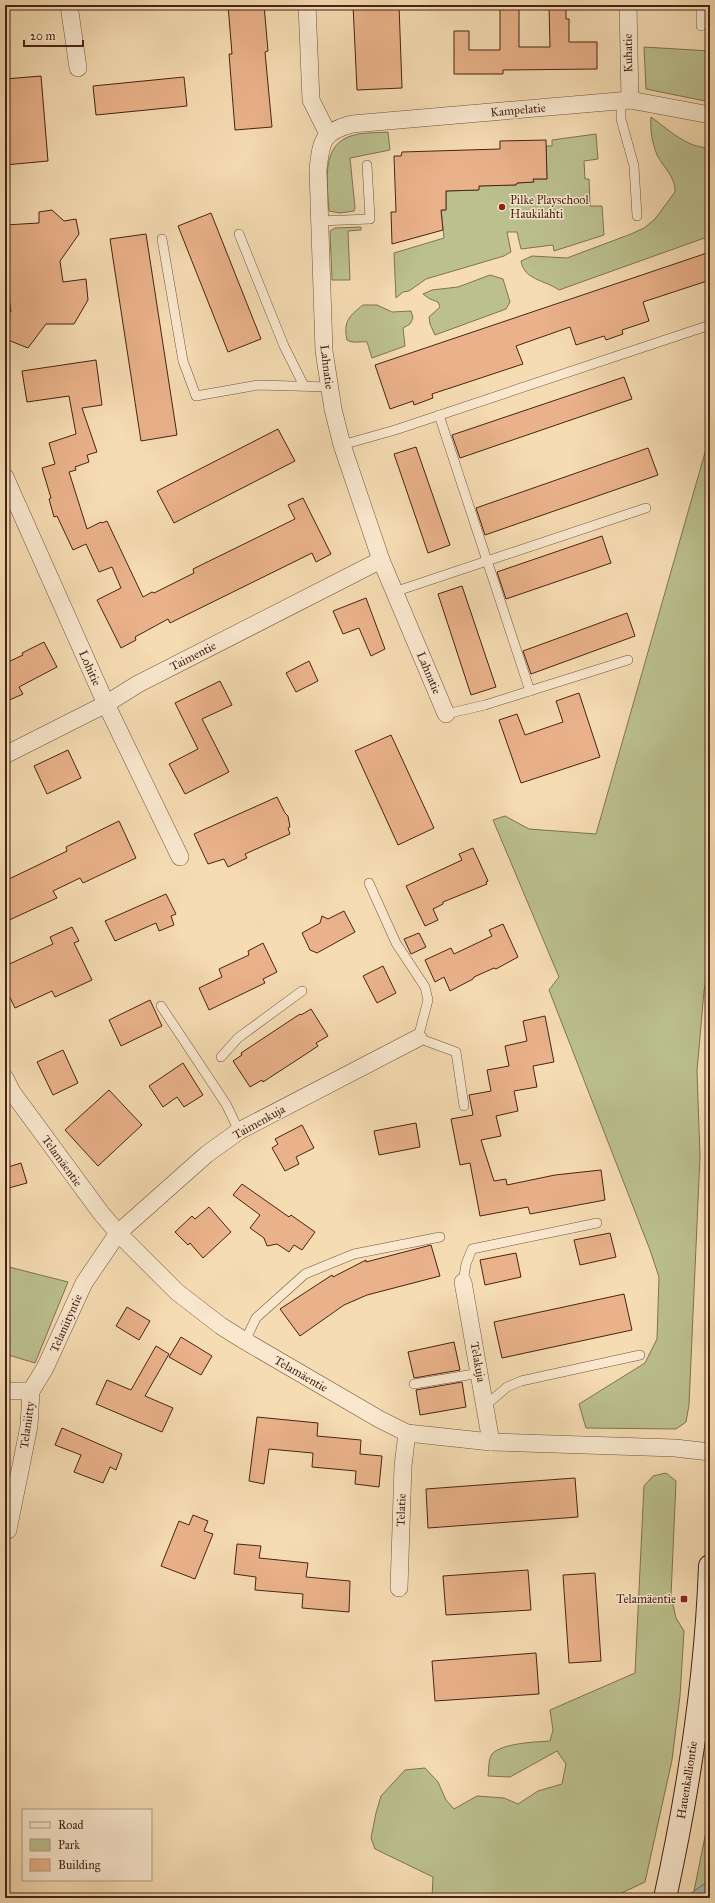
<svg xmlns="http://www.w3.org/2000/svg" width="715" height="1903" viewBox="0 0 715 1903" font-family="'IM FELL Great Primer',serif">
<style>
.green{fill:#bbc08e;stroke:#817252}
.water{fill:#a0b9b6;stroke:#7c7d76}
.building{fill:#eab28a;stroke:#472316}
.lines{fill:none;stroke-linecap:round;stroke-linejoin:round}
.lane-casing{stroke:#73513d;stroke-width:10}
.street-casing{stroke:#73513d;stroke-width:18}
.secondary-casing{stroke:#472316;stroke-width:24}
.lane{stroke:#f9e8ce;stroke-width:9}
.street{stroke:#f9e8ce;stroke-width:17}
.secondary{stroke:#f9e8ce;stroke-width:22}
.poi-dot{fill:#8f2418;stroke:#f9e8ce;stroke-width:1.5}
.labels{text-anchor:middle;stroke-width:3;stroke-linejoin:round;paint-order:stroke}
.street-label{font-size:12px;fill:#472316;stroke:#f9e8ce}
.poi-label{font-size:12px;fill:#472316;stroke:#f9e8ce;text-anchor:start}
</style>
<rect width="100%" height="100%" fill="#f6dcb3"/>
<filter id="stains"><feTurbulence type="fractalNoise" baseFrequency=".005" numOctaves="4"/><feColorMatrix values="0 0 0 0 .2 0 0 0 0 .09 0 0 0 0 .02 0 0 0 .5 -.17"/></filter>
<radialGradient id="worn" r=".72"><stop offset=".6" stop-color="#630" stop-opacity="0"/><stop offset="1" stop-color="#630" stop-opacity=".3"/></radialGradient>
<!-- green -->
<g class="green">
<polygon points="644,47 710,51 710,102 646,89"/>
<path d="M651,117C669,130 687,148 710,148V236L559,290C545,280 524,280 521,261L532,256L567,258L631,234L644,228L655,219L675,192C676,177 663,167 657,155C652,142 650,131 651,117Z"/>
<path d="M388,132L390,150L350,158L355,208L354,211L340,213L329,211C328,188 320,148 348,137C360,132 375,133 388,132Z"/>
<polygon points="596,134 598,159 584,161 585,179 589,179 590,206 602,206 604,235 554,251 553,245 521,249 517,232 507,232 511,252 504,256 426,279 409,291 403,292 396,298 394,253 444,238 441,210 446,210 446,191 478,190 479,186 516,185 517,183 533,182 533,179 547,179 546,146 552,146 552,140"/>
<polygon points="361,227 361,230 348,231 350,280 332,280 330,231 335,228"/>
<polygon points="490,275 503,279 510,302 506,309 435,335 430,324 429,317 440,307 438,302 430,299 423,294 432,290 458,287"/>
<path d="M363,305H377L392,312L411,311L413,318L410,324L403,328L405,346L372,358L367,342C359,341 354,344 347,340C343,322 349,316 363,305Z"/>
<polygon points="710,435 710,959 704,991 697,1071 700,1156 689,1405 686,1422 676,1429 586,1428 579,1404 645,1363 657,1339 659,1277 650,1250 549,990 559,977 493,820 505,816 529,829 596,834"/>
<polygon points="5,1266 68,1282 35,1363 5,1354"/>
<path d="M666,1473L676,1481L671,1596L676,1618L684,1631L680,1696L672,1760L645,1882L611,1898H432L433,1877L375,1849L371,1838L376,1813L381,1796L405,1770L425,1768L438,1782L446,1800L454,1809L477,1796L504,1798L518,1804L538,1791L562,1784L566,1764L557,1751L510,1777L488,1776C489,1770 488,1760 492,1754C502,1743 536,1742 550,1741L553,1730L550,1710L635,1673L644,1486L653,1476Z"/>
<polygon points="710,1812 710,1880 694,1891"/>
</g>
<!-- water -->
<polygon class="water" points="710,1880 710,1898 684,1898"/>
<!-- building -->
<g class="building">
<polygon points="228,5 264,5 268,51 265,52 272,127 235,130 229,54 232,54"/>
<polygon points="353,5 399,5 402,88 357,90"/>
<polygon points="500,5 519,5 519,47 550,47 549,5 566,5 566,19 569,19 569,42 597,42 597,69 503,70 503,74 454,74 454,31 469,31 469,50 500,50"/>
<polygon points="41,76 48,161 5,165 5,79"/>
<polygon points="184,77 187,106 96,115 93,86"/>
<polygon points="546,140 547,179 533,179 534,182 517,183 516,185 479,186 479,190 446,191 446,210 441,210 443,230 392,244 391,212 396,212 394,156 401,156 402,152 500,149 500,141"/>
<polygon points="52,210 64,221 76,219 79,234 60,261 63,282 86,279 88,300 74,324 46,324 28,348 8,340 6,312 11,312 5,268 5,225 39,223 39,212"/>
<polygon points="211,213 261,339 228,352 178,226"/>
<polygon points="146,234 177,435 141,441 110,239"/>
<polygon points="710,252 710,280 643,302 649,321 622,330 623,334 606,340 604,336 576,345 570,327 516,346 523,364 432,394 433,398 414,405 413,401 390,409 375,365"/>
<polygon points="96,360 102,405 82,408 97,452 87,455 89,462 75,467 76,470 69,472 87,529 101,522 102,523 107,521 143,597 152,592 154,593 194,573 193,569 295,519 288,505 303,498 331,554 316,562 312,553 170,623 168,619 135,637 136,640 121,648 97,600 121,588 112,567 99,572 86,544 73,550 57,516 54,517 49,499 51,498 42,468 55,464 49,443 76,434 69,396 27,402 22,371"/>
<polygon points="624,377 632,399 460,458 452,435"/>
<polygon points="278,429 295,461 174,523 157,491"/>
<polygon points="416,447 450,545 428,553 394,454"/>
<polygon points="648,448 658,475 485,535 476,508"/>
<polygon points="602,536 611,563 506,599 497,572"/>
<polygon points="462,586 496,687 471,695 438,594"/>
<polygon points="366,598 385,649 371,656 359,628 343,634 333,611"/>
<polygon points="627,613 635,636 531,674 523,651"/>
<polygon points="44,642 57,667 19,687 23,694 5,702 5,656 8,662 23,655 22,653"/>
<polygon points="309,661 318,681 296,692 286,673"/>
<polygon points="220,681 232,705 202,719 229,772 185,794 169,764 198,749 175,703"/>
<polygon points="579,693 600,757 521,783 499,720 517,714 525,735 563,722 556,701"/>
<polygon points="391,735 434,828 398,845 355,751"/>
<polygon points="68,750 81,778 47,794 34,766"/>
<polygon points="277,797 285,813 288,816 290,827 288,828 290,834 245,854 247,858 228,867 224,859 208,864 194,834"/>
<polygon points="119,821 136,858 83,883 80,878 53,891 57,898 5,922 5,881 67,851 66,847"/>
<polygon points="473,848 488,881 486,882 487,884 443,902 443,904 433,909 438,920 425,926 406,886 462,860 459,854"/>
<polygon points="166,894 176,914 171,916 174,925 159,931 156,923 115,941 105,921"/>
<polygon points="344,911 355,932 317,953 310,950 302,933 320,923 322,916 328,919"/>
<polygon points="503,924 518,957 496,969 494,968 474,977 473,979 450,991 444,977 435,982 425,960 451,948 454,954 492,936 489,930"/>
<polygon points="72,927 79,941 74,943 92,980 55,997 52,991 15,1008 5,987 5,966 53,944 50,937"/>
<polygon points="419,933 426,947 411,954 404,939"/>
<polygon points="263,943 277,972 263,979 265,983 209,1010 199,988 222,977 219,969 249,955 248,951"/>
<polygon points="383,966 396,993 377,1003 363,976"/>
<polygon points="150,1000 162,1026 121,1046 109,1020"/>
<polygon points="311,1009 328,1036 316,1043 318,1046 309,1052 263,1082 262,1080 250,1087 233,1061 242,1055 241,1053 300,1014 301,1015"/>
<polygon points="545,1016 554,1062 533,1066 537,1087 514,1091 518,1111 496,1116 501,1136 481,1140 494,1181 506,1179 507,1185 555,1175 601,1170 605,1200 530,1214 528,1207 480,1216 470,1163 460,1165 451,1119 473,1115 469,1095 491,1091 487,1070 509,1066 505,1046 527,1041 523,1021"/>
<polygon points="63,1050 78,1083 53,1095 37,1062"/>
<polygon points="183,1063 203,1095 184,1107 177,1097 163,1107 149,1086"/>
<polygon points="109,1090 142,1125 98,1166 65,1130"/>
<polygon points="416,1123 420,1147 379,1155 374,1131"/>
<polygon points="302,1125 314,1148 296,1157 299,1164 285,1171 272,1148 278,1144 275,1139"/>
<polygon points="21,1163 27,1183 5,1189 5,1168"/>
<polygon points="242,1184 289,1217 291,1215 315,1232 302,1250 294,1245 289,1252 277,1244 267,1246 264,1238 250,1228 260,1215 233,1195"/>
<polygon points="209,1207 231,1232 203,1258 190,1243 188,1245 175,1232 192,1216 195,1219"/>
<polygon points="610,1233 616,1257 580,1265 574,1240"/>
<polygon points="431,1245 440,1276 367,1295 344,1305 300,1336 280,1309 332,1275 333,1277 366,1260 366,1262"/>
<polygon points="516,1253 521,1277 485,1285 480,1260"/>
<polygon points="624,1294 632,1330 502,1358 494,1322"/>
<polygon points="127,1307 150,1321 139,1340 116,1326"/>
<polygon points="181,1337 212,1356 201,1375 169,1357"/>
<polygon points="454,1342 460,1370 414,1378 408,1352"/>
<polygon points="156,1346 169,1354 145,1396 173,1408 162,1432 96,1404 107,1380 131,1390"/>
<polygon points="462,1382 466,1407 420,1415 416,1390"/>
<polygon points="257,1417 318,1423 317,1436 361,1440 360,1454 382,1456 379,1487 355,1484 356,1471 312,1467 313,1453 269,1449 264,1484 249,1481"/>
<polygon points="62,1428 122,1454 116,1470 110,1467 103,1483 74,1472 81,1455 55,1445"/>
<polygon points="575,1478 578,1517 428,1528 426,1489"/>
<polygon points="193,1515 208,1521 204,1531 213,1534 195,1579 161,1566 179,1521 189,1525"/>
<polygon points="237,1544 261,1546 259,1558 308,1563 306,1577 350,1581 349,1612 302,1608 303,1594 255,1590 256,1577 234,1574"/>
<polygon points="528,1570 531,1610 446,1615 443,1576"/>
<polygon points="595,1573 601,1661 569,1663 563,1575"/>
<polygon points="536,1653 539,1694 435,1701 432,1661"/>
</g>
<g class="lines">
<!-- lane casing -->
<g class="lane-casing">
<g id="lane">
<polyline points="701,5 701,26"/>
<polyline points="621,101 621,119 634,166 637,216"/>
<polyline points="319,221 370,219 367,165"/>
<polyline points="239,234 284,346 304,386"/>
<polyline points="162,239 183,361 196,396 258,385 329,387"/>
<polyline points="439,415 530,691"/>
<polyline points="342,445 395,430 710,325"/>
<polyline points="394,592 646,508"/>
<polyline points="446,714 485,705 628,660"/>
<polyline points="369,883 396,943 425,987 428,1000 418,1038 456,1052 464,1106"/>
<polyline points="161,1006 226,1104 239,1131"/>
<polyline points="221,1057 238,1038 302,991"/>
<polyline points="463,1282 466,1264 472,1249 597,1223"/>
<polyline points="245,1341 256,1318 305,1274 354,1254 440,1237"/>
<polyline points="414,1384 480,1373"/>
<polyline points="486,1405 507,1387 521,1381 640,1355"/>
</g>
</g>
<!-- street casing -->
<g class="street-casing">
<g id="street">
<polyline points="69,5 78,68"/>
<polyline points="307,5 311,100 328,134"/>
<polyline points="628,5 630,100"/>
<polyline points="5,477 106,704 180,857"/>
<path d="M446,714L381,560L342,445L333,409L324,351L318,170C321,141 322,132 352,124L630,100L710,115"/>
<polyline points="5,755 106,704 138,684 381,560"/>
<polyline points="5,1078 12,1092 101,1213 118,1233 177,1292 221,1326 245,1341 379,1419 407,1433 491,1442 675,1448 710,1452"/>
<polyline points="463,1282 491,1442"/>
<polyline points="5,1391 31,1391 45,1368 84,1283 118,1233 207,1154 239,1131 418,1038"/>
<polyline points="8,1530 29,1426 31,1391"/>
<polyline points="399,1588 403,1466 407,1433"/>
</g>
</g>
<!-- secondary casing -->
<g class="secondary-casing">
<path id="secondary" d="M665,1898C689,1789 706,1677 710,1566"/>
</g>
<!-- lane -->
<use href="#lane" class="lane"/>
<!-- street -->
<use href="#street" class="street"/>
<!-- secondary -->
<use href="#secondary" class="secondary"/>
</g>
<!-- markers -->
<g class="poi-dot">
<circle cx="502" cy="207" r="4"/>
<rect x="680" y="1595" width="8" height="8" rx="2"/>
</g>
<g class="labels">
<!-- street labels -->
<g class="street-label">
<text transform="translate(628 53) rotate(-91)" y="4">Kuhatie</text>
<text transform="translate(518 110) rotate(-5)" y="4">Kampelatie</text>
<text transform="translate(327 367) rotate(83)" y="4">Lahnatie</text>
<text transform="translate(193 656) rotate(-27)" y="4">Taimentie</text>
<text transform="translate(90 668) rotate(66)" y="4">Lohitie</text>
<text transform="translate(429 673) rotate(67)" y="4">Lahnatie</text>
<text transform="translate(259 1122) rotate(-29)" y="4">Taimenkuja</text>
<text transform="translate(62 1161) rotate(54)" y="4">Telamäentie</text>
<text transform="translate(66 1323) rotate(-66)" y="4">Telaniityntie</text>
<text transform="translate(478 1362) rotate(80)" y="4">Telakuja</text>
<text transform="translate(301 1374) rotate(30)" y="4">Telamäentie</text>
<text transform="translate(27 1425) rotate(-82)" y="4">Telaniitty</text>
<text transform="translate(401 1510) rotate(-88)" y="4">Telatie</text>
<text transform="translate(687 1780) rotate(-81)" y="4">Hauenkalliontie</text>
</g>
<!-- poi labels -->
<g class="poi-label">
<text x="510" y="204">Pilke Playschool<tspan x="510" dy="14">Haukilahti</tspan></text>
<text x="676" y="1603" text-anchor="end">Telamäentie</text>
</g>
</g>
<!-- margin -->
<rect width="715" height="1903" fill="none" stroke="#f6dcb3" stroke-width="20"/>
<rect x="6" y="6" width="703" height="1891" fill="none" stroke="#472316" stroke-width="2"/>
<rect x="10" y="10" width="695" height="1883" fill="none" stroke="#472316"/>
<!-- legend -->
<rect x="22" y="1809" width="130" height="72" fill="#f9e8ce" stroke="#b29984"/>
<rect x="30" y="1822" width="20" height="6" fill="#f9e8ce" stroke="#b29984"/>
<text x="58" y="1829" font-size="12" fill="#472316">Road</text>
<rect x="30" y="1839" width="20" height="12" fill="#bbc08e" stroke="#b29984"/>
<text x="58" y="1849" font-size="12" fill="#472316">Park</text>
<rect x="30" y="1859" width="20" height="12" fill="#eab28a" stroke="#b29984"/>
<text x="58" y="1869" font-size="12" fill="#472316">Building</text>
<!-- scale -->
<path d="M24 40v6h59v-6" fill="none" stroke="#472316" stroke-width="2"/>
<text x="30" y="40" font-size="12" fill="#472316" stroke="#f9e8ce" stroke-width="3" paint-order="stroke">20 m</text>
<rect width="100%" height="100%" filter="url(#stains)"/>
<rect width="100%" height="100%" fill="url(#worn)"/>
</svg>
